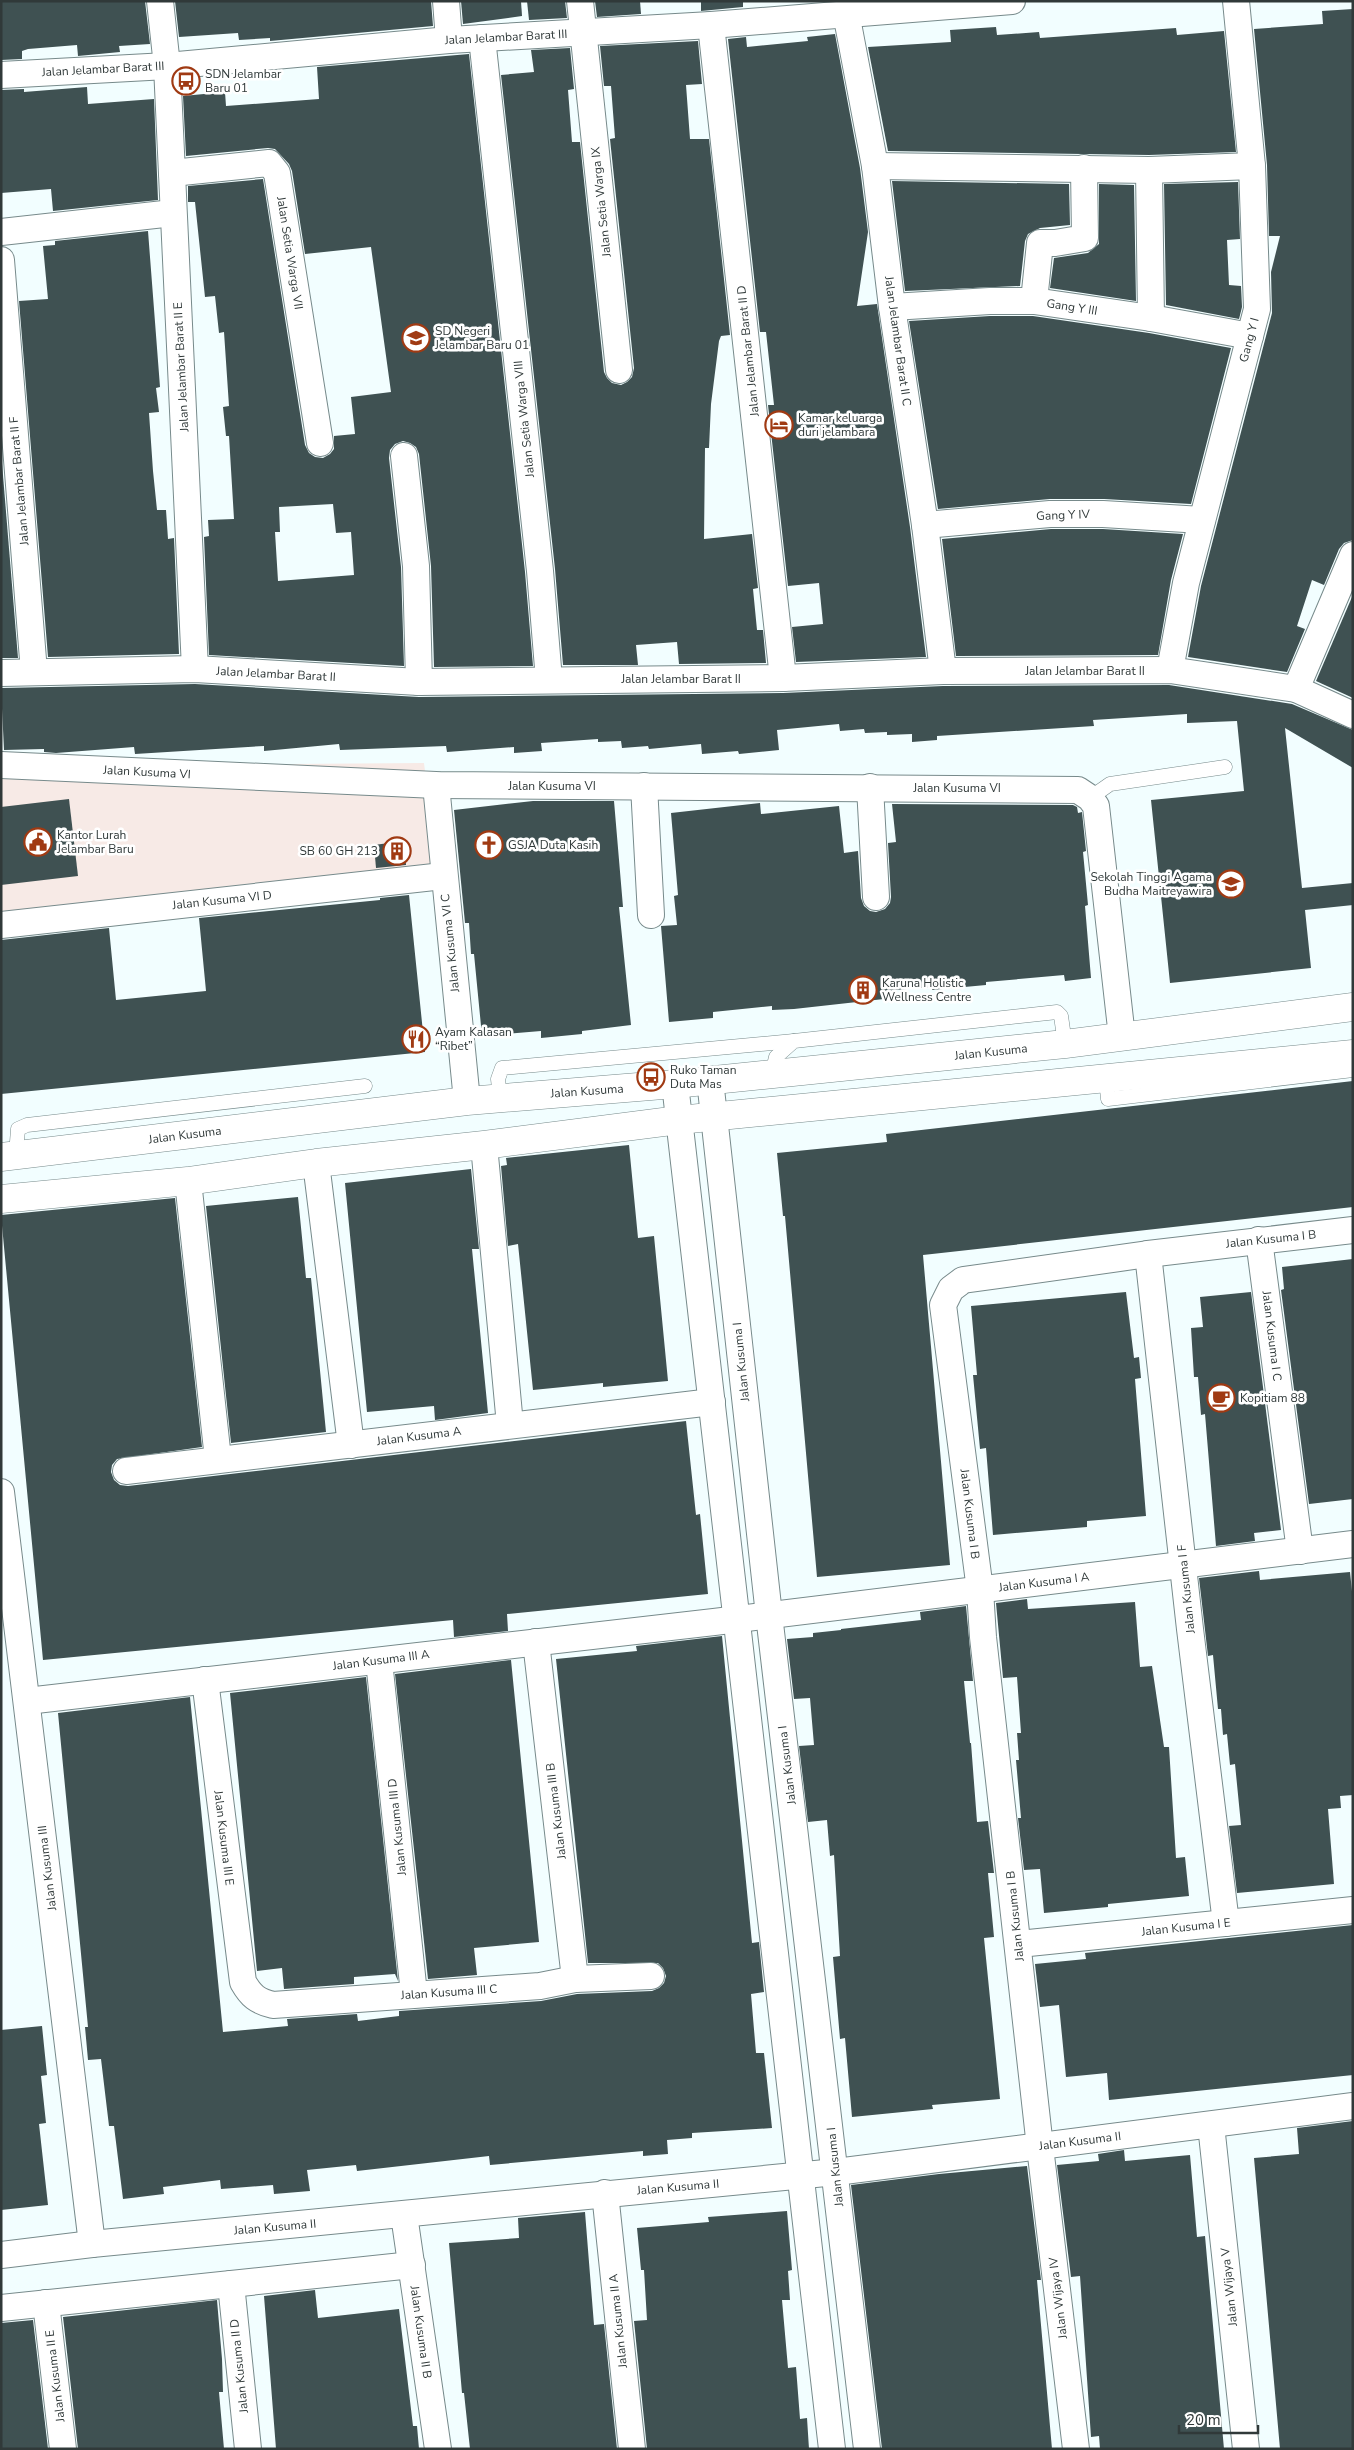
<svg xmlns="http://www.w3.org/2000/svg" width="1354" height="2450" viewBox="0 0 1354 2450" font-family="'Nunito Sans',sans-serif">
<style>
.green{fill:#f7eae6}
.building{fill:#3f5152;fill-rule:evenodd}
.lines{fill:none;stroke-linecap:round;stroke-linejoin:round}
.service-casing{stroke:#778a8b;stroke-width:15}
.minor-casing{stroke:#778a8b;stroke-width:28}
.tertiary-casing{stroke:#778a8b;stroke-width:29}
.service{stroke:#fff;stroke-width:14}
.minor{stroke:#fff;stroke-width:26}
.tertiary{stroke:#fff;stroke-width:28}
.labels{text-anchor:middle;stroke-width:5;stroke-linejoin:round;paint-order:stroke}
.street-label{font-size:12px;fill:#303939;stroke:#fff}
.poi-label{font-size:12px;fill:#303939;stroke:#fff;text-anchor:start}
</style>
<rect width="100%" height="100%" fill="#f2feff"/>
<!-- green -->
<polygon class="green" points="424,763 436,863 1,913 1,766"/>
<!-- building -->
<g class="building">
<polygon points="1,1 145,1 150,44 119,46 120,52 78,56 77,45 28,49 22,51 22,59 1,60"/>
<polygon points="175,1 431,1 433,26 270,41 270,38 239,40 238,33 179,37"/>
<polygon points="461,1 521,1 522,16 463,24"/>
<polygon points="527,1 565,1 567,18 529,20"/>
<polygon points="595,1 640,1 641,14 597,17"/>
<polygon points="701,1 743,1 743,7 701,11"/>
<polygon points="1353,9 1353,540 1344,543 1339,549 1324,585 1312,580 1297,626 1305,629 1287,672 1188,657 1201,586 1272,313 1271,272 1280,236 1269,236 1267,165 1254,29 1323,24 1322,11"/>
<polygon points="996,27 997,35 1039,32 1040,38 1176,28 1177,35 1224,31 1236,152 1149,155 888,151 868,47 951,42 950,30"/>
<polygon points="835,34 860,168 868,232 857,306 877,304 910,527 926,657 796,662 792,627 823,624 819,583 788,586 768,405 774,405 766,332 760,332 728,39 746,37 747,47 808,41 807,37"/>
<polygon points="698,41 702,84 686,85 690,139 709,139 730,335 721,336 719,341 711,404 709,448 705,448 704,539 752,534 758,588 753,589 757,630 763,630 766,663 679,664 677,642 636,645 638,665 563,665 555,569 501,75 534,72 531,50 570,48 574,89 568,90 572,142 580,142 604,372 607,378 612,383 621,385 627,382 632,377 634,368 610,139 615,138 611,86 604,86 600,46"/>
<path d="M469,54L525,572L533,666L434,667L431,566L419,454L416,447L410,443L403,441L395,444L390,450L389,458L401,567L404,666L209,655L204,537L209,536L208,520L234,519L229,436H226L223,407L229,406L224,332L219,333L215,296L205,297L195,202H188V186L263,179L305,445L309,453L315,457L323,458L330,454L334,449V436L355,434L351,397L391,392L371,247L305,254L292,171L289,164L275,149L268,148L186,156L183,96L225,92L226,106L319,99L317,67ZM333,504L336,533L351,532L354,575L278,581L275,532H280L279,507Z"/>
<polygon points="87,87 88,104 154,99 158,200 53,211 51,189 1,193 1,90 24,89 24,92"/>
<polygon points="892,181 1069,184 1070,225 1040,228 1028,234 1025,241 1020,286 905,291"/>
<polygon points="1238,182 1240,239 1227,240 1229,285 1241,286 1242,307 1239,319 1166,305 1164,184"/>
<polygon points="1099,184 1134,185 1136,301 1050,288 1054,258 1088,253 1099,244"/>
<polygon points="148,231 160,387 156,388 159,412 149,413 153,471 157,510 166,510 168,539 174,538 179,654 48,657 19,301 48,299 43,246 55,245 55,241"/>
<polygon points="990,316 1033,316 1149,333 1231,348 1191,504 1104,499 1050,499 938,509 909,321"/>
<polygon points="1,451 18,658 1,658"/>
<polygon points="1051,529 1103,529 1183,534 1171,580 1158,655 956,656 942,539"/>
<polygon points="1352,597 1353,597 1353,698 1316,681"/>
<polygon points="195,684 419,697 783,693 943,686 1169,685 1292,704 1353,730 1353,768 1285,728 1302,888 1353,883 1353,905 1305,910 1311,968 1170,983 1151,800 1244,791 1237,721 1187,723 1187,714 1093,720 1094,726 937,736 937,740 912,742 912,734 887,735 887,732 865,733 864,729 840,731 839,724 777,730 779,750 739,754 738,751 702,754 701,744 649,749 648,746 622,748 621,741 598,742 598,739 541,743 542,751 514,753 514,747 447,752 446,746 340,750 339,744 264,751 264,746 135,754 134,747 56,753 44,752 44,749 4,750 1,688"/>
<polygon points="69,799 78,876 1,885 1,807"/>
<polygon points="533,801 614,801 623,907 619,907 631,1025 582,1031 582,1034 541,1038 541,1031 482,1036 474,954 471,954 469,923 465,923 454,810"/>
<polygon points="760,803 761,814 839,806 844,853 858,851 861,898 864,906 870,911 876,912 885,909 890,903 891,897 888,843 896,842 892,804 1073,805 1077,807 1078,813 1082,812 1086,851 1083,852 1088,905 1085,906 1091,978 1065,981 1064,975 986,982 986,985 932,990 932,987 883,991 884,999 794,1009 772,1010 772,1006 713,1012 713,1018 669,1022 661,926 677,925 674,896 678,895 671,813"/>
<polygon points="404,841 406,865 376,868 374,845"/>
<polygon points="409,895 425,1052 1,1094 1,940 109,928 116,1000 206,991 199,918 380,900 380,898"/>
<polygon points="1353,1081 1353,1207 923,1255 950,1565 817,1577 785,1216 783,1216 777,1153 887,1142 886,1134"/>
<polygon points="629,1145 638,1238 654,1236 668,1381 603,1387 603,1383 533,1390 518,1244 508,1246 501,1166 507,1165 506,1158"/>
<polygon points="471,1169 479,1249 472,1249 488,1413 435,1420 434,1406 367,1412 345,1183"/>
<polygon points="298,1197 306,1278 311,1278 326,1432 231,1443 206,1206"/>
<polygon points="175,1198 202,1447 117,1459 112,1465 111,1472 114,1480 120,1485 128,1486 686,1421 696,1515 700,1514 708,1594 507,1614 508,1631 454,1637 453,1620 43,1660 1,1215"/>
<polygon points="1353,1259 1353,1499 1309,1504 1281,1290 1284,1289 1282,1267"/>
<polygon points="1126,1292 1134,1358 1139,1357 1141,1378 1135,1379 1146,1516 1087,1521 1087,1527 993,1535 986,1448 980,1449 973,1375 977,1375 971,1306"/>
<polygon points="1251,1292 1281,1530 1254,1533 1255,1541 1216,1546 1205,1414 1201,1415 1198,1377 1194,1377 1191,1328 1203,1327 1200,1297"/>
<polygon points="1259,1571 1260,1580 1350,1572 1353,1601 1353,1795 1340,1796 1341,1808 1328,1809 1334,1884 1237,1893 1229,1826 1241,1825 1235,1764 1230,1765 1227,1734 1223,1735 1221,1709 1218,1709 1213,1655 1208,1656 1199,1578"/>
<polygon points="1027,1599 1028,1609 1135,1602 1140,1667 1152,1666 1164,1747 1169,1747 1176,1858 1185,1857 1189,1896 1108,1904 1108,1907 1044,1913 1040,1869 1024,1870 1018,1818 1021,1818 1016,1760 1019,1760 1017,1733 1021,1733 1017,1677 1003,1678 996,1603"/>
<polygon points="966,1606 973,1681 964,1681 970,1743 971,1743 977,1822 988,1821 994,1873 988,1873 994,1937 984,1938 1000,2099 932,2105 933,2109 852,2117 845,2038 840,2039 833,1957 840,1956 834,1855 830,1856 827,1820 808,1822 799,1746 814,1745 810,1698 794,1699 787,1639 813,1637 813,1633 841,1630 841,1629 921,1620 920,1612"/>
<polygon points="722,1636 752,1943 759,1942 764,1992 751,1994 756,2053 764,2053 772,2128 692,2133 692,2138 667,2140 668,2154 643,2156 643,2151 490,2165 489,2156 357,2171 356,2165 307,2170 310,2191 274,2194 273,2185 221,2189 220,2180 163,2187 164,2194 123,2199 114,2126 109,2126 101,2059 88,2060 85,2027 88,2027 58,1713 190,1697 223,2032 288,2026 287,2019 357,2014 358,2021 399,2016 399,2011 541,2001 577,1994 652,1991 659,1988 664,1983 666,1976 663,1968 658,1963 588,1963 556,1659 637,1651 636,1646"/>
<polygon points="511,1660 539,1942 474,1948 477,1975 428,1979 395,1674"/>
<polygon points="366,1677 398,1981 395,1974 354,1977 354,1984 284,1989 282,1968 257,1971 230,1693"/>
<polygon points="1353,1925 1353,2075 1109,2100 1107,2073 1066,2077 1059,2005 1040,2007 1035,1964 1086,1959 1085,1953"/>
<polygon points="42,2026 47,2075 41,2076 46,2123 39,2124 48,2205 1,2210 1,2030"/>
<polygon points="1353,2121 1353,2449 1280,2449 1254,2158 1299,2154 1297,2128"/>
<polygon points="1124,2150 1125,2161 1190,2155 1197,2237 1205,2236 1224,2449 1100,2449 1099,2436 1091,2437 1080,2276 1071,2277 1057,2165 1099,2161 1098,2154"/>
<polygon points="1027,2166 1041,2280 1037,2280 1052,2449 882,2449 851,2185 939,2174"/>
<polygon points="787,2211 792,2270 788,2271 790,2300 782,2300 788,2368 796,2367 800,2419 807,2418 809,2449 647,2449 634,2321 647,2320 644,2270 641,2270 637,2228 709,2222 708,2217"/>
<polygon points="585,2212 594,2325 604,2324 617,2449 470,2449 464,2393 462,2393 449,2243 519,2238 518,2218"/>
<polygon points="315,2290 318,2318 399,2309 413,2426 417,2426 419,2449 276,2449 264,2296"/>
<polygon points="217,2300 222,2359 223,2392 219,2392 224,2449 78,2449 63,2317"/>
<polygon points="33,2320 48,2449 1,2448 1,2323"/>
</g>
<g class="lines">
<!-- service casing -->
<g class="service-casing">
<g id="service">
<polyline points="1090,798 1110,784 1225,767"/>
<polyline points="772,1074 776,1057 794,1041 1057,1012 1061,1016 1065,1044"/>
<polyline points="1106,1079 1108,1099 1353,1070"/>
<polyline points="500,1098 498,1079 502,1068 794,1041"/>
<polyline points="16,1155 18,1129 27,1125 365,1086"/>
</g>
</g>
<!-- minor casing -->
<g class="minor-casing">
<g id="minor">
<polyline points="160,1 167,66 195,669"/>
<polyline points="446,1 449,40"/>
<polyline points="580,1 619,370"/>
<polyline points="846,13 875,166 892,307 925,525 943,671"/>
<polyline points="711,25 783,678"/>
<polyline points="482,38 540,571 549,680"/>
<polyline points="1,75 167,66 449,40 711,25 1012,1"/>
<polyline points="875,166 1149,170 1252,166"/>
<polyline points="1149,170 1151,318"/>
<polyline points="172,173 269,163 277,173 320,443"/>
<polyline points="1,232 173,213"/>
<polyline points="1,260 34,672"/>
<polyline points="1034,301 1040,243 1055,243 1085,238 1084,168"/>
<polyline points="892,307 990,301 1034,301 1151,318 1250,336"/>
<polyline points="404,456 416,566 419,682"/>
<polyline points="925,525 1050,514 1103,514 1202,520"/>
<polyline points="1170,670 1186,583 1257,309 1252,166 1236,1"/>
<polyline points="1,673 195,669 419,682 783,678 943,671 1170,670 1296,689 1353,715"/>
<polyline points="1296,689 1353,555"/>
<polyline points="1,765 436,785 1078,790 1090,798 1096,806 1122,1037"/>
<polyline points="436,785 467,1101"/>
<polyline points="644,786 651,915"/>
<polyline points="870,787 876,897"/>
<polyline points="1,925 443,876"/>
<polyline points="710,1080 769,1615 867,2449"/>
<polyline points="675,1084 832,2449"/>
<polyline points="484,1145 510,1425"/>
<polyline points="316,1163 351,1445"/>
<polyline points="188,1181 218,1459"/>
<polyline points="1259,1240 1300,1551"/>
<polyline points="1148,1254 1190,1629 1226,1923"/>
<polyline points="126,1471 712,1402"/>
<polyline points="1,1492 92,2244"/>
<polyline points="536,1642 575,1979"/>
<polyline points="379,1661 414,1994"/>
<path d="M205,1680L243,1982C251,1996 257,2001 273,2005L540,1986L575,1979L651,1976"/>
<polyline points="27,1701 714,1622 1353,1544"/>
<polyline points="1019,1944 1353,1910"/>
<polyline points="1211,2125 1246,2449"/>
<polyline points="605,2193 632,2449"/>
<polyline points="404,2215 438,2449"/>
<polyline points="1,2255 92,2244 836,2172 1353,2106"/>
<polyline points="231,2284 248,2449"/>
<polyline points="46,2303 63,2449"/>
<polyline points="1,2308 412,2265"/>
<polyline points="1076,2449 1040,2147 983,1637 980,1590 943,1305 951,1289 963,1280 1148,1254 1353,1230"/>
</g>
</g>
<!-- tertiary casing -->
<g class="tertiary-casing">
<g id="tertiary">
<polyline points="1,1157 467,1101 675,1084 1065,1044 1353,1007"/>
<polyline points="1,1199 188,1181 316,1163 484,1145 679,1120 1353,1054"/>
</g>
</g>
<!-- service -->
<use href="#service" class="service"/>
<!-- minor -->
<use href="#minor" class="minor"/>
<!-- tertiary -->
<use href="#tertiary" class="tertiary"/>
</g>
<!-- icons -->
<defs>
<g id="bus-ring" transform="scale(1.4375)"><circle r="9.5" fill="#fff" stroke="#a03a13" stroke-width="1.5"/><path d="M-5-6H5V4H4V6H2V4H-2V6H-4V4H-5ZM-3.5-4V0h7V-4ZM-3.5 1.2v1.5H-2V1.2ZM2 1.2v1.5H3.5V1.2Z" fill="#a03a13"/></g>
<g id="school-ring" transform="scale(1.4375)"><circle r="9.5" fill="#fff" stroke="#a03a13" stroke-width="1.5"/><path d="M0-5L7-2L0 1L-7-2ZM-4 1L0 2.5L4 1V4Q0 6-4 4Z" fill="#a03a13"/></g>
<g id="hotel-ring" transform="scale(1.4375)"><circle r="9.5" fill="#fff" stroke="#a03a13" stroke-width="1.5"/><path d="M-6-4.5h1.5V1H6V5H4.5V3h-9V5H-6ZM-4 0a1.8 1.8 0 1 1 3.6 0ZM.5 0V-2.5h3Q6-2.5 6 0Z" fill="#a03a13"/></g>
<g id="civic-ring" transform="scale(1.4375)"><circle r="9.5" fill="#fff" stroke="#a03a13" stroke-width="1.5"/><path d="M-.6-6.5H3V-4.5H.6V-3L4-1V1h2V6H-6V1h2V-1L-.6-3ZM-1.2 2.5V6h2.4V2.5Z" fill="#a03a13"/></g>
<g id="church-ring" transform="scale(1.4375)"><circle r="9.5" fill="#fff" stroke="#a03a13" stroke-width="1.5"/><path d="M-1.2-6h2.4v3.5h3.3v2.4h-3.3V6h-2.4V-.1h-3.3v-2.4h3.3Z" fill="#a03a13"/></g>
<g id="building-ring" transform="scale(1.4375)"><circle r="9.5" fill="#fff" stroke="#a03a13" stroke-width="1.5"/><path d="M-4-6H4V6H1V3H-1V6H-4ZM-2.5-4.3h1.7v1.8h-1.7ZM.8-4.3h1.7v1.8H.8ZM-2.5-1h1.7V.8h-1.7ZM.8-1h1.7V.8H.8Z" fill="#a03a13"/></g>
<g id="university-ring" transform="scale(1.4375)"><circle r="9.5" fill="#fff" stroke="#a03a13" stroke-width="1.5"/><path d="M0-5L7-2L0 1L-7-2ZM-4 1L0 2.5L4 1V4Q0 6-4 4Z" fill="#a03a13"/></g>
<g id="restaurant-ring" transform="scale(1.4375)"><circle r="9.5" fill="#fff" stroke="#a03a13" stroke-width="1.5"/><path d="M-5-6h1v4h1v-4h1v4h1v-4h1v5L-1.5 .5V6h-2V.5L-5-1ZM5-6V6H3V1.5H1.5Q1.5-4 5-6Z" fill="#a03a13"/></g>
<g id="cafe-ring" transform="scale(1.4375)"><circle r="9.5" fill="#fff" stroke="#a03a13" stroke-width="1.5"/><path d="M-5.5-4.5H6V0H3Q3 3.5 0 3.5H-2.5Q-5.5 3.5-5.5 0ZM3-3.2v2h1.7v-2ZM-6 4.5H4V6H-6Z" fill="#a03a13"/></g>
</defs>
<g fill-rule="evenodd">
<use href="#bus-ring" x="186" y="81"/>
<use href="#school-ring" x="416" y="338"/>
<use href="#hotel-ring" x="779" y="425"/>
<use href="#civic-ring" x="38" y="842"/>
<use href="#church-ring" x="489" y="845"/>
<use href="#building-ring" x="397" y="851"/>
<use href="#university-ring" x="1231" y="884"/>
<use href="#building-ring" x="863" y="990"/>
<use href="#restaurant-ring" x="416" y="1039"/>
<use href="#bus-ring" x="651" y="1077"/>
<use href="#cafe-ring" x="1221" y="1398"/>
</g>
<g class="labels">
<!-- street labels -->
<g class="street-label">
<text transform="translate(506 37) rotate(-3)" y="4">Jalan Jelambar Barat III</text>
<text transform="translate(103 69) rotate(-3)" y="4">Jalan Jelambar Barat III</text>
<text transform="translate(601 202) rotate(-96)" y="4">Jalan Setia Warga IX</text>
<text transform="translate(290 253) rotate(81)" y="4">Jalan Setia Warga VII</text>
<text transform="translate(1072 307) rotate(9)" y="4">Gang Y III</text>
<text transform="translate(1249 340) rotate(-75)" y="4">Gang Y I</text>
<text transform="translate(898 341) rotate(82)" y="4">Jalan Jelambar Barat II C</text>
<text transform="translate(748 351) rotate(-96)" y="4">Jalan Jelambar Barat II D</text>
<text transform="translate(181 367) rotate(-93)" y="4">Jalan Jelambar Barat II E</text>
<text transform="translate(524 419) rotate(-96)" y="4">Jalan Setia Warga VIII</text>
<text transform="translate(19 481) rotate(-95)" y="4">Jalan Jelambar Barat II F</text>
<text transform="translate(1063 515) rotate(-2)" y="4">Gang Y IV</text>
<text x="1085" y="675">Jalan Jelambar Barat II</text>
<text transform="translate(276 674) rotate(3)" y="4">Jalan Jelambar Barat II</text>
<text x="681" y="683">Jalan Jelambar Barat II</text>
<text transform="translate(147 772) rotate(3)" y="4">Jalan Kusuma VI</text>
<text x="552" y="790">Jalan Kusuma VI</text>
<text x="957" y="792">Jalan Kusuma VI</text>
<text transform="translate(222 900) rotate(-6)" y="4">Jalan Kusuma VI D</text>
<text transform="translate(450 943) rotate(-96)" y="4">Jalan Kusuma VI C</text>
<text transform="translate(991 1052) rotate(-6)" y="4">Jalan Kusuma</text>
<text transform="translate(587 1091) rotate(-4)" y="4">Jalan Kusuma</text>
<text transform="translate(185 1135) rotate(-7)" y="4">Jalan Kusuma</text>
<text transform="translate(1271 1239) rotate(-6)" y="4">Jalan Kusuma I B</text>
<text transform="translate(1272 1336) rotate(83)" y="4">Jalan Kusuma I C</text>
<text transform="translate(741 1362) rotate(-96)" y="4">Jalan Kusuma I</text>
<text transform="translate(419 1436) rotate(-7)" y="4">Jalan Kusuma A</text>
<text transform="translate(970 1514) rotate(83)" y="4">Jalan Kusuma I B</text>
<text transform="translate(1044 1582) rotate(-7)" y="4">Jalan Kusuma I A</text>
<text transform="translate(1186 1589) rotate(-96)" y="4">Jalan Kusuma I F</text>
<text transform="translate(381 1660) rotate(-7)" y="4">Jalan Kusuma III A</text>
<text transform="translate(787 1765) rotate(-97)" y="4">Jalan Kusuma I</text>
<text transform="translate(556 1811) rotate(-97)" y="4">Jalan Kusuma III B</text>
<text transform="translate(397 1827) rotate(-96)" y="4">Jalan Kusuma III D</text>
<text transform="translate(224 1838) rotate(83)" y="4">Jalan Kusuma III E</text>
<text transform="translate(47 1868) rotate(-97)" y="4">Jalan Kusuma III</text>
<text transform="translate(1015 1916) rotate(-96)" y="4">Jalan Kusuma I B</text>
<text transform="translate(1186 1927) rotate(-6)" y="4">Jalan Kusuma I E</text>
<text transform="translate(449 1992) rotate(-4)" y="4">Jalan Kusuma III C</text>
<text transform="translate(1080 2141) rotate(-7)" y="4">Jalan Kusuma II</text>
<text transform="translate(835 2167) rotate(-96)" y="4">Jalan Kusuma I</text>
<text transform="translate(678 2187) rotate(-5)" y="4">Jalan Kusuma II</text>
<text transform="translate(275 2227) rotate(-5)" y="4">Jalan Kusuma II</text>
<text transform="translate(1229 2287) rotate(-96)" y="4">Jalan Wijaya V</text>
<text transform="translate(1058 2298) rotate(-97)" y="4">Jalan Wijaya IV</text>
<text transform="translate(618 2321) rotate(-96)" y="4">Jalan Kusuma II A</text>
<text transform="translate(421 2332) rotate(82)" y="4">Jalan Kusuma II B</text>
<text transform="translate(239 2366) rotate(-96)" y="4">Jalan Kusuma II D</text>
<text transform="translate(55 2376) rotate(-97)" y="4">Jalan Kusuma II E</text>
</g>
<!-- poi labels -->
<g class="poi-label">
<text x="205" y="78">SDN Jelambar<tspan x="205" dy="14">Baru 01</tspan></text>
<text x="435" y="335">SD Negeri<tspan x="435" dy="14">Jelambar Baru 01</tspan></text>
<text x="798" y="422">Kamar keluarga<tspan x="798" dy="14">duri jelambara</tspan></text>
<text x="57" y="839">Kantor Lurah<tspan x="57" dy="14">Jelambar Baru</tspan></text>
<text x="508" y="849">GSJA Duta Kasih</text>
<text x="378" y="855" text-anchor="end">SB 60 GH 213</text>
<text x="1212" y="881" text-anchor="end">Sekolah Tinggi Agama<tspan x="1212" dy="14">Budha Maitreyawira</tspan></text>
<text x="882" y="987">Karuna Holistic<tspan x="882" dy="14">Wellness Centre</tspan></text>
<text x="435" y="1036">Ayam Kalasan<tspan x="435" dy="14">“Ribet”</tspan></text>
<text x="670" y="1074">Ruko Taman<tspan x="670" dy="14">Duta Mas</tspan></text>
<text x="1240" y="1402">Kopitiam 88</text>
</g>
</g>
<!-- border -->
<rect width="1354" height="2450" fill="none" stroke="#303939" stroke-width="5"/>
<!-- scale -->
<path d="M1179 2425v8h79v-8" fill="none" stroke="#303939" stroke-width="2.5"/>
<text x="1186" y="2425" font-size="15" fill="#303939" stroke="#ffffff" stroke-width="4" paint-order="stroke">20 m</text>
</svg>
